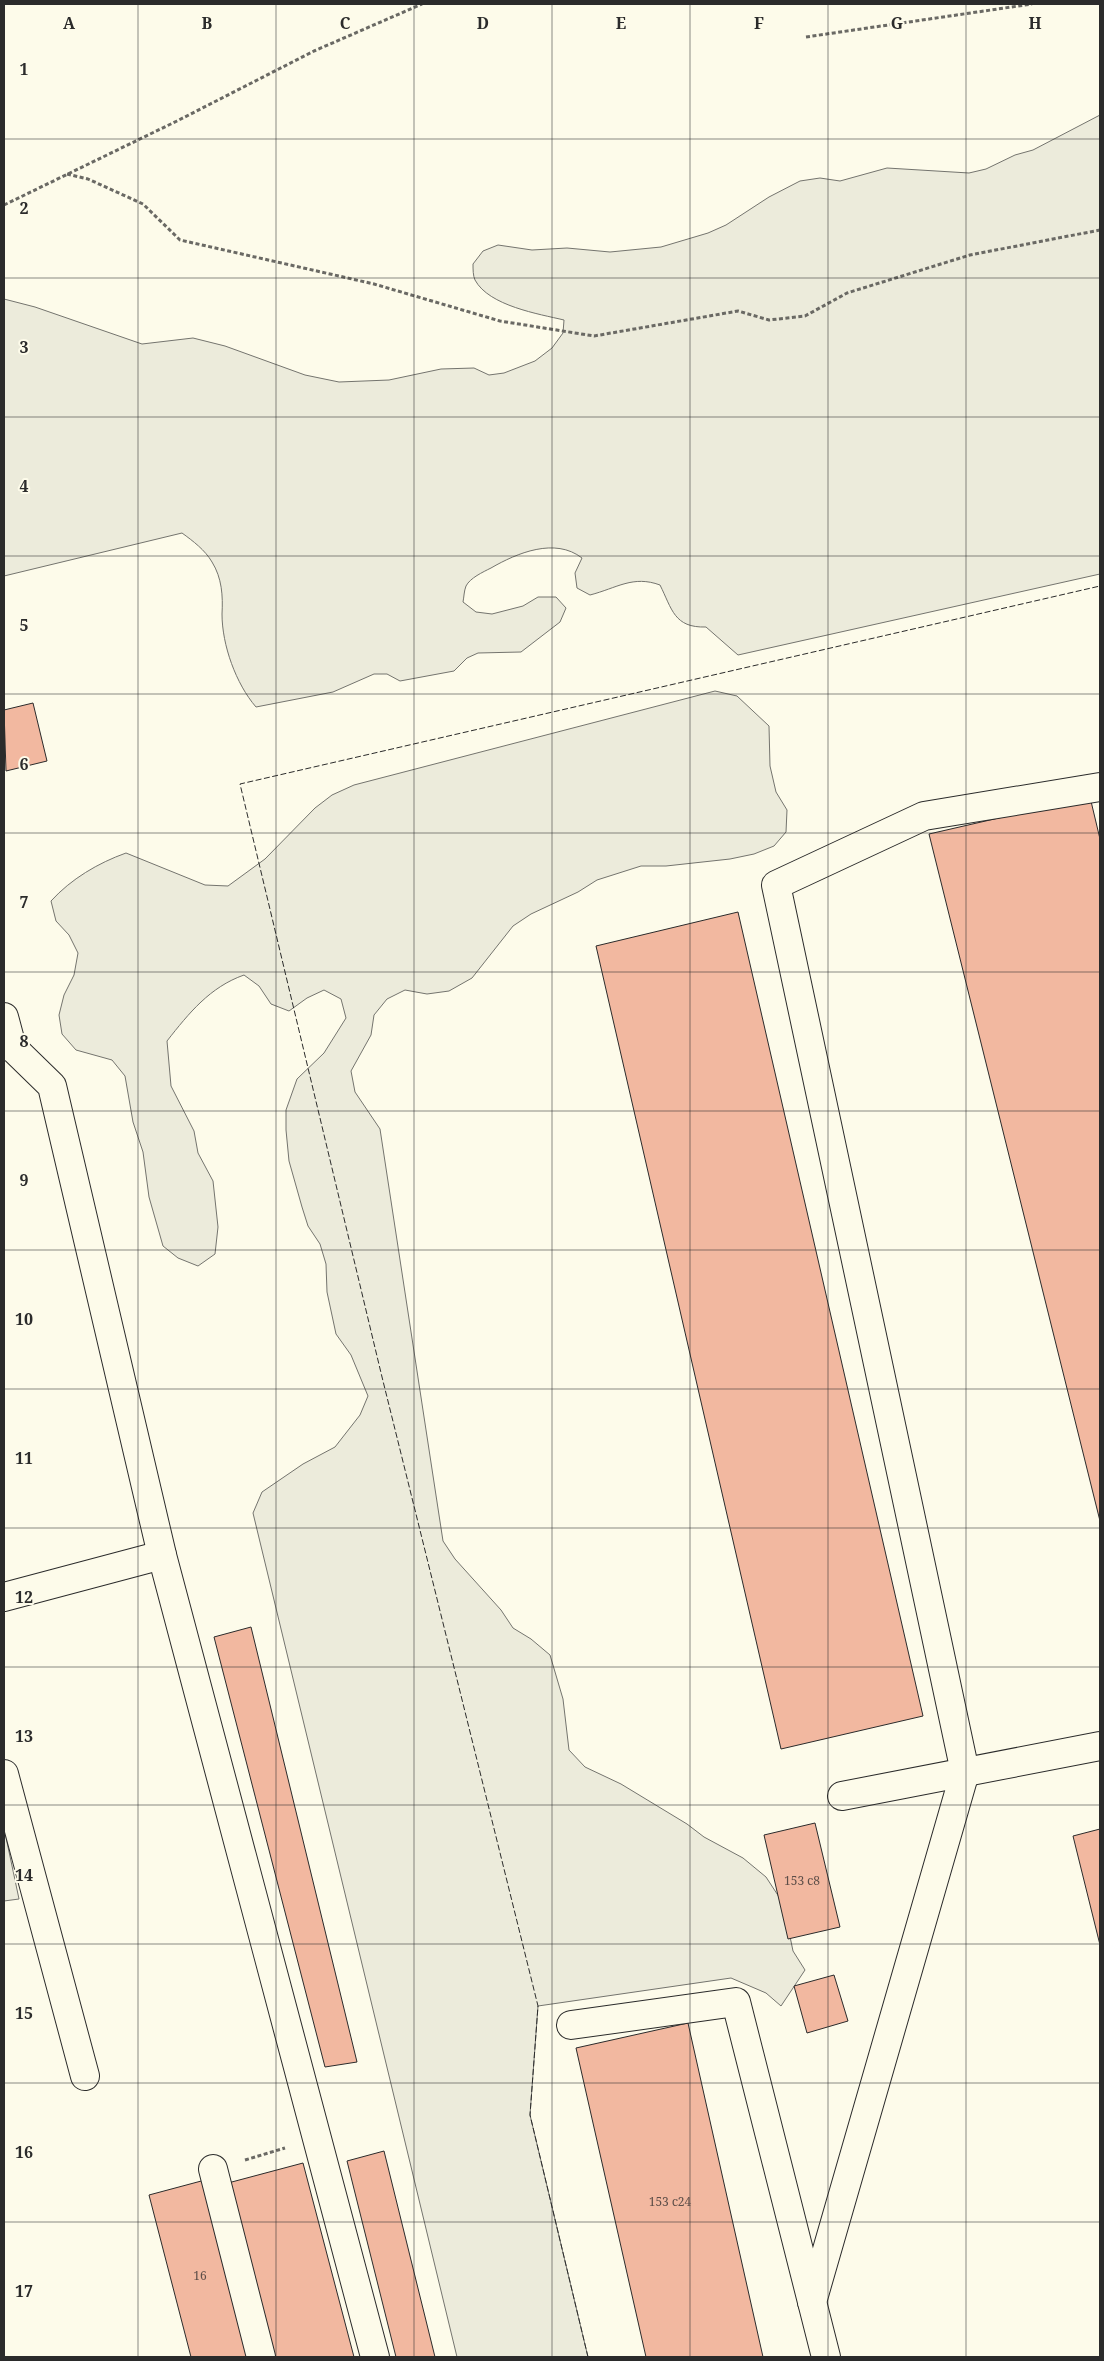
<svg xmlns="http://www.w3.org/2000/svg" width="1104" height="2361" viewBox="0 0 1104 2361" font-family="'Noto Serif',serif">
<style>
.green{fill:#ecebdb;stroke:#74746e}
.building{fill:#f2b8a0;stroke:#2b2b2b}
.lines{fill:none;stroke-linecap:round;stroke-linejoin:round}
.minor-casing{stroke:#2b2b2b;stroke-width:30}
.path{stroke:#6a6964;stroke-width:3;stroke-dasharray:4 2.5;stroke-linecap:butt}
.minor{stroke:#fdfbea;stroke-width:28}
.fence{stroke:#2b2b2b;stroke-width:1;stroke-dasharray:6 2.5;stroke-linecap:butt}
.grid{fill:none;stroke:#2b2b2b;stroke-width:1;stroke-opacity:0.55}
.labels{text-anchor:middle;stroke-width:4;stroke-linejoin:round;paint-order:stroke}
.number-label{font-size:12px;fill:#5d4e48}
.grid-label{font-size:16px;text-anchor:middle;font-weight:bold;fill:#2b2b2b;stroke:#fdfbea;stroke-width:4;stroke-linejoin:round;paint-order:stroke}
</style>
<rect width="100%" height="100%" fill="#fdfbea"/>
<!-- green -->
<g class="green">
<path d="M1100,115V574L738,655L706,627C674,628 672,609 660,585C633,575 617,588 590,595L577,588L575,573L582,558C555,537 517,553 491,568C483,572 470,578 466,586C464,591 464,597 463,602L476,612L492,614L523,606L538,597H556L566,608L560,622L521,652L478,653L467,658L454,671L400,681L387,674H374L333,692L256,707C236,684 222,645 222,614C223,596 222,578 212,562C205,550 193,541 182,533L4,576V299L35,307L142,344L193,338L225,346L305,375L339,382L389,380L441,369L474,368L489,375L504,373L535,361L552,348L563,333L564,320C539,314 489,306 475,280C473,276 473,269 473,264L483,251L498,245L532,250L567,248L610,252L661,247L708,233L726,225L769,197L800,181L820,178L840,181L887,168L969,173L986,169L1015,155L1033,150Z"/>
<path d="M715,691L737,696L769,726L770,766L776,792L787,810L786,832L774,846L754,854L730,859L666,866H641L597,880L578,892L531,914L513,926L472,978L449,991L427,994L405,990L387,999L374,1015L371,1035L351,1071L355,1092L380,1129L443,1541L455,1559L501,1610L513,1628L531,1639L550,1655L563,1699L569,1750L585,1767L621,1784L687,1824L704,1837L743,1858L766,1877L783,1903L793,1951L805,1970L781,2006L766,1993L731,1978L538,2006L530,2115L588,2357H457L253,1513L262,1492L303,1464L335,1447L360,1415L368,1396L351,1355L336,1334L327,1292L326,1264L320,1244L308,1226L302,1207L289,1161L286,1130V1110L297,1079L324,1053L346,1018L341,999L324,990L307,998L289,1011L271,1004L259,986L244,975C210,987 189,1013 167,1041L171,1086L194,1131L198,1153L213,1181L218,1227L215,1254L198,1266L178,1258L163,1246L149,1197L143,1152L133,1122L125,1076L112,1060L76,1050L62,1034L59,1015L64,995L74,975L78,953L69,935L56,921L51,901C71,879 98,863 126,853L205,885L228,886L265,859L315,808L332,795L354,785Z"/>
<polygon points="4,1828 19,1899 4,1901"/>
</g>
<!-- building -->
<g class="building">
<polygon points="33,703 47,761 6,771 4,710"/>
<polygon points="1090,797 1100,839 1100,1521 929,834"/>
<polygon points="738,912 923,1716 781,1749 596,946"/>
<polygon points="251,1627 357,2062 325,2067 214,1637"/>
<polygon points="815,1823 840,1927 788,1939 764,1835"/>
<polygon points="1100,1829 1100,1945 1073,1836"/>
<polygon points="834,1975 848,2021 807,2033 794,1986"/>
<polygon points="688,2023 763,2357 646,2357 576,2048"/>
<polygon points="384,2151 435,2357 396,2357 347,2161"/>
<polygon points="303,2163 354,2357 274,2357 228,2183"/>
<polygon points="205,2180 250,2357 191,2357 149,2195"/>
</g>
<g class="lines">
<!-- minor casing -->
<g class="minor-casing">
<g id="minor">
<polyline points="4,1017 12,1047"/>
<polyline points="4,1046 12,1047 52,1086 162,1555 375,2357"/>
<polyline points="4,1597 162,1555"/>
<polyline points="4,1774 85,2076"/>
<polyline points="842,1796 1100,1746"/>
<polyline points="571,2025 736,2002 826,2357"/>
<polyline points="213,2169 261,2357"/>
<polyline points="812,2302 965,1772 776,885 924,816 1100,787"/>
</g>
</g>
<!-- path -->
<g class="path">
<polyline points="806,37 1032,4"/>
<polyline points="67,174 88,179 143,204 180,240 374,284 500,321 594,336 738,311 769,320 805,316 847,293 970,255 1100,230"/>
<polyline points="4,205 177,121 314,51 422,4"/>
<polyline points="245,2160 285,2148"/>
</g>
<!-- minor -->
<use href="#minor" class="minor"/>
<!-- fence -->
<polyline class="fence" points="588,2357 530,2115 538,2006 382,1377 240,784 1100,586"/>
</g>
<!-- grid -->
<path class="grid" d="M138,4V2357M276,4V2357M414,4V2357M552,4V2357M690,4V2357M828,4V2357M966,4V2357M4,139H1100M4,278H1100M4,417H1100M4,556H1100M4,694H1100M4,833H1100M4,972H1100M4,1111H1100M4,1250H1100M4,1389H1100M4,1528H1100M4,1667H1100M4,1805H1100M4,1944H1100M4,2083H1100M4,2222H1100"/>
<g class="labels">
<!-- number labels -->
<g class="number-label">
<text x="802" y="1885">153 с8</text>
<text x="670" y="2206">153 с24</text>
<text x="200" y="2280">16</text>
</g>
</g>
<g class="grid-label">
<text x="69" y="29">A</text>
<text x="207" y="29">B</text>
<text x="345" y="29">C</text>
<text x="483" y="29">D</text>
<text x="621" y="29">E</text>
<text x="759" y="29">F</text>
<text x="897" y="29">G</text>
<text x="1035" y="29">H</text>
<text x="24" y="75">1</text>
<text x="24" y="214">2</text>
<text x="24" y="353">3</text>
<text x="24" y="492">4</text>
<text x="24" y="631">5</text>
<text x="24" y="770">6</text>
<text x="24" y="908">7</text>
<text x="24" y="1047">8</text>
<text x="24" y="1186">9</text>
<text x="24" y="1325">10</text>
<text x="24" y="1464">11</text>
<text x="24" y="1603">12</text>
<text x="24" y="1742">13</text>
<text x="24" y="1881">14</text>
<text x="24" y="2019">15</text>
<text x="24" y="2158">16</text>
<text x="24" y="2297">17</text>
</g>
<!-- border -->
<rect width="1104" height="2361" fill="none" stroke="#2b2b2b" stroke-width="10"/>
</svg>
